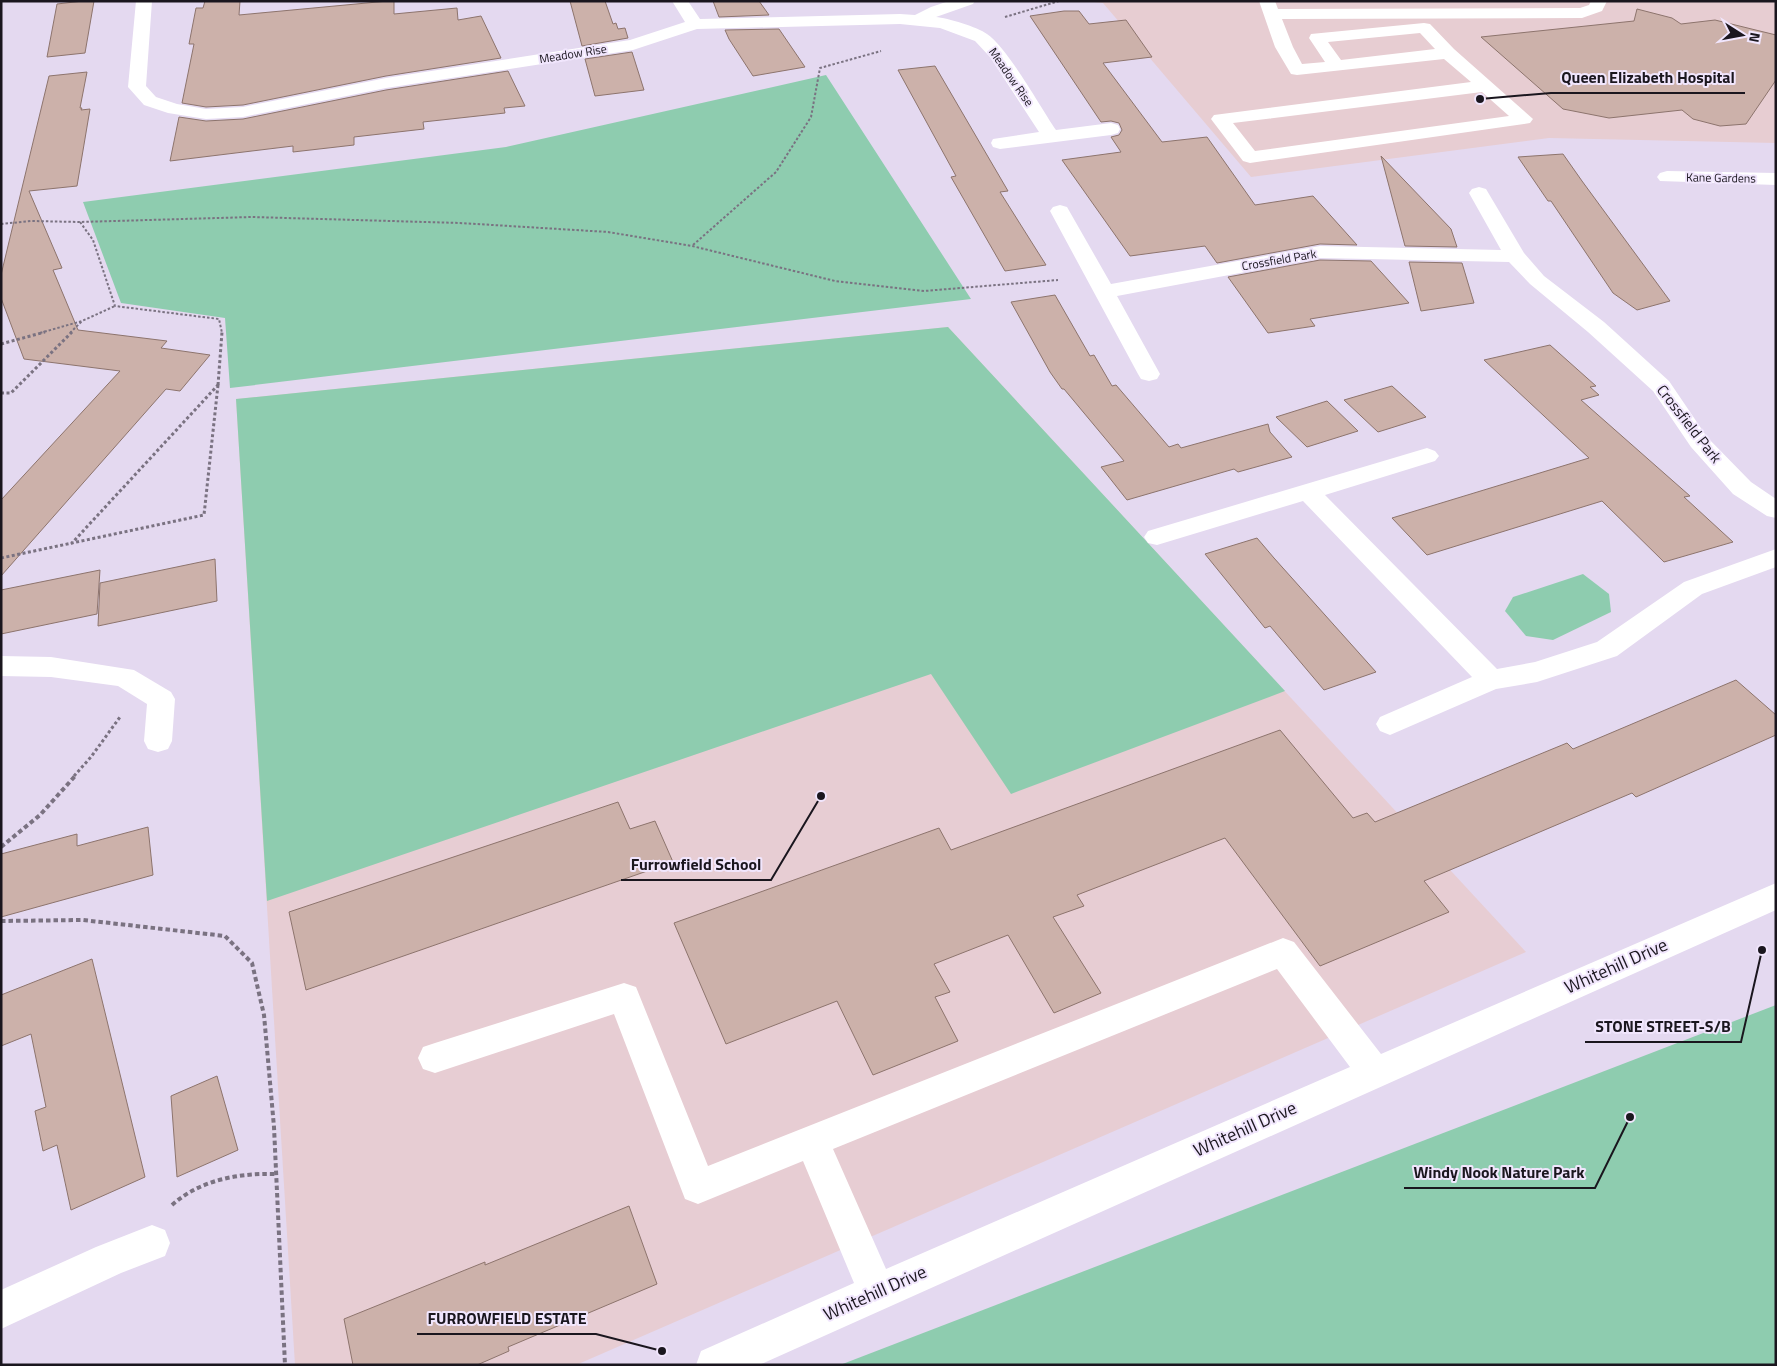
<svg xmlns="http://www.w3.org/2000/svg" width="1777" height="1366" viewBox="0 0 1777 1366" font-family="'Titillium Web',sans-serif">
<style>
.education{fill:#e7cdd3}
.medical{fill:#e7cdd2}
.green{fill:#8eccaf}
.building{fill:#ccb1aa;stroke:#8d746d}
.lines{fill:none;stroke-linecap:round;stroke-linejoin:round}
.path-far2{stroke:#7a7281;stroke-width:2;stroke-dasharray:2.5 2;stroke-linecap:butt}
.path-far1{stroke:#7a7281;stroke-width:3;stroke-dasharray:3 2.5;stroke-linecap:butt}
.path{stroke:#7a7281;stroke-width:4;stroke-dasharray:4.5 3;stroke-linecap:butt}
.minor{fill:#fff;fill-rule:evenodd}
.labels{text-anchor:middle;stroke-width:4;stroke-linejoin:round;paint-order:stroke}
.far-street-label{font-size:12px;fill:#1a161e;stroke:#f1e6fd}
.street-label{font-size:15px;fill:#1a161e;stroke:#f1e6fd}
.near-street-label{font-size:18px;fill:#1a161e;stroke:#f1e6fd}
.leader{fill:none;stroke:#1a161e;stroke-width:2}
.callout-dot{fill:#1a161e;stroke:#f1e6fd;stroke-width:2}
.callout-label{font-size:16px;text-anchor:middle;font-weight:bold;fill:#1a161e;stroke:#f1e6fd;stroke-width:4;stroke-linejoin:round;paint-order:stroke}
</style>
<rect width="100%" height="100%" fill="#e4d9f0"/>
<!-- education -->
<polygon class="education" points="948,327 1526,952 576,1365 295,1365 236,399"/>
<!-- medical -->
<polygon class="medical" points="1086,1 1776,1 1776,143 1549,138 1251,177 1103,3"/>
<!-- green -->
<g class="green">
<polygon points="826,75 971,299 230,388 225,318 121,303 83,202 506,147"/>
<polygon points="948,327 1285,691 1011,794 931,674 267,901 236,399"/>
<polygon points="1583,574 1609,594 1611,612 1553,640 1526,636 1505,611 1513,597"/>
<polygon points="1776,1005 1776,1365 840,1365"/>
</g>
<!-- building -->
<g class="building">
<polygon points="83,1 94,1 85,53 47,57 57,4"/>
<polygon points="205,1 240,1 239,15 388,1 394,1 394,14 457,8 458,20 481,16 501,58 386,76 243,105 206,107 182,103 194,44 189,44 196,8 203,8"/>
<polygon points="570,1 605,1 613,24 616,23 618,29 625,28 628,38 582,46"/>
<polygon points="713,1 759,1 769,15 719,17"/>
<polygon points="1637,9 1672,18 1681,24 1715,20 1776,35 1776,80 1746,124 1720,126 1693,119 1682,110 1609,118 1563,109 1481,37 1634,21"/>
<polygon points="1064,11 1079,11 1089,24 1126,20 1152,57 1103,63 1162,142 1207,137 1255,205 1313,196 1357,245 1320,244 1217,263 1205,246 1130,256 1062,160 1121,152 1111,137 1119,135 1122,130 1119,123 1111,121 1101,122 1030,16"/>
<polygon points="779,29 805,67 753,76 729,39 725,30"/>
<polygon points="632,52 644,90 595,96 585,59"/>
<polygon points="935,66 1008,191 1000,192 1046,265 1005,271 951,177 956,176 898,70"/>
<polygon points="508,71 525,106 504,108 505,113 423,122 424,129 354,137 354,145 293,152 293,146 170,161 179,117 206,121 243,119 386,90"/>
<polygon points="87,72 80,108 82,108 81,110 90,109 77,186 29,191 62,268 53,270 78,330 167,341 161,348 210,355 180,391 166,389 1,576 1,500 120,371 24,359 1,298 1,275 49,76"/>
<polygon points="1563,154 1582,181 1670,301 1637,310 1613,293 1551,201 1548,201 1518,157"/>
<polygon points="1381,156 1451,229 1457,247 1405,246"/>
<polygon points="1320,260 1371,261 1409,303 1310,319 1315,326 1268,333 1228,277"/>
<polygon points="1409,262 1462,263 1474,303 1421,311"/>
<polygon points="1055,295 1090,356 1094,355 1112,386 1116,385 1169,447 1178,444 1181,448 1268,424 1270,432 1292,457 1238,472 1234,469 1127,500 1101,467 1124,461 1064,389 1062,389 1050,372 1011,302"/>
<polygon points="1550,345 1596,386 1590,387 1599,395 1581,400 1690,496 1684,497 1733,542 1664,562 1602,501 1427,555 1392,518 1589,458 1484,360"/>
<polygon points="1392,386 1426,417 1378,432 1344,400"/>
<polygon points="1327,401 1358,431 1307,447 1276,417"/>
<polygon points="1257,538 1274,558 1376,672 1324,690 1270,626 1265,628 1205,554"/>
<polygon points="215,559 217,601 98,626 100,583"/>
<polygon points="100,570 97,614 1,634 1,590"/>
<polygon points="1736,680 1776,715 1776,735 1636,797 1632,793 1424,881 1449,912 1320,966 1225,838 1077,895 1084,906 1053,917 1101,993 1054,1013 1008,935 934,964 950,992 935,997 958,1041 873,1075 837,1001 726,1044 674,923 939,828 951,850 1280,730 1353,818 1367,813 1375,822 1567,743 1573,749"/>
<polygon points="618,802 630,829 655,821 673,862 306,990 289,912"/>
<polygon points="148,827 153,875 1,917 1,854 77,834 77,846"/>
<polygon points="92,959 145,1177 71,1210 57,1145 43,1151 35,1111 46,1107 31,1034 1,1046 1,995"/>
<polygon points="217,1076 238,1150 177,1177 171,1096"/>
<polygon points="629,1206 657,1284 508,1347 509,1351 477,1365 353,1365 344,1319 485,1262 485,1265"/>
</g>
<g class="lines">
<!-- path-far2 -->
<g class="path-far2">
<polyline points="1005,17 1059,1"/>
<polyline points="80,222 93,240 115,306 219,319 222,333"/>
<polyline points="1,224 31,221 80,222 252,217 460,223 608,232 692,246 835,281 924,291 1058,280"/>
<polyline points="693,245 776,172 811,117 820,68 881,51"/>
<polyline points="40,333 82,321 115,306"/>
<polyline points="70,333 82,321"/>
</g>
<!-- path-far1 -->
<g class="path-far1">
<polyline points="1,344 45,332"/>
<polyline points="218,385 222,332"/>
<polygon points="218,385 204,515 72,543"/>
<polyline points="1,393 11,393 72,332"/>
<polyline points="1,558 72,543"/>
<polyline points="74,776 91,757 120,717"/>
</g>
<!-- path -->
<g class="path">
<polyline points="1,847 40,815 76,775"/>
<polyline points="1,921 83,920 225,936 252,963 264,1015 274,1127 285,1365"/>
<path d="M172,1205C200,1180 238,1173 275,1174"/>
</g>
<!-- minor -->
<g class="minor">
<path d="M136,1H152L146,86L156,97L177,104L206,109L243,107L386,78L630,40L685,22L672,1H688L700,19L900,14L915,15L931,7L949,1H975L973,4L936,17C947,18 978,27 987,34C1007,47 1041,108 1056,130L1111,123L1118,125L1120,129L1118,133L1111,135L1000,149L993,147L991,143L993,139L1039,132L990,57L975,41L940,28L900,24L697,29L633,50L386,88L243,117L206,119L168,113L144,105L128,87Z"/>
<path d="M1259,1H1275L1278,9L1580,8L1589,5L1591,1H1607L1602,11L1582,18L1282,19L1293,47L1302,64L1325,62L1309,38L1311,34L1424,23L1430,24L1454,49L1533,119L1530,123L1524,124L1250,163L1243,161L1214,123L1211,119L1214,115L1471,82L1444,59L1297,75L1291,74L1275,47ZM1420,33L1435,49L1341,60L1328,42ZM1482,92L1509,116L1255,151L1233,123Z"/>
<polygon points="1667,171 1776,173 1776,185 1660,181 1657,177 1660,173"/>
<polygon points="1479,187 1486,189 1524,253 1544,276 1604,322 1669,381 1707,437 1751,482 1776,499 1776,518 1767,516 1733,494 1691,447 1653,391 1588,332 1530,284 1509,262 1320,258 1117,296 1160,374 1157,379 1149,381 1141,379 1138,374 1050,211 1053,207 1060,205 1067,207 1111,284 1320,246 1501,250 1469,193 1472,189"/>
<polygon points="1427,448 1435,451 1439,456 1435,461 1325,495 1497,669 1535,662 1597,642 1684,582 1776,549 1776,567 1702,594 1617,656 1537,682 1496,689 1390,735 1380,731 1376,724 1380,717 1472,677 1303,501 1157,545 1148,543 1144,537 1148,531"/>
<polygon points="1,656 51,657 134,670 171,692 175,699 172,741 168,749 158,752 148,749 144,741 147,704 118,686 51,677 1,676"/>
<path d="M1776,883V910L759,1365H696L701,1351L854,1283L803,1161L698,1204L685,1199L614,1014L435,1073L423,1069L418,1058L423,1047L435,1043L624,983L636,987L708,1166L1283,938L1294,942L1381,1054ZM1277,969L1350,1067L886,1269L833,1149Z"/>
<polygon points="152,1225 165,1230 170,1243 165,1256 121,1273 1,1329 1,1290 96,1247"/>
</g>
</g>
<g class="labels">
<!-- far-street labels -->
<g class="far-street-label">
<text transform="translate(573 54) rotate(-9)" y="4">Meadow Rise</text>
<text transform="translate(1011 77) rotate(55)" y="4">Meadow Rise</text>
<text transform="translate(1721 178) rotate(1)" y="4">Kane Gardens</text>
<text transform="translate(1279 260) rotate(-10)" y="4">Crossfield Park</text>
</g>
<!-- street labels -->
<g class="street-label">
<text transform="translate(1689 424) rotate(52)" y="5">Crossfield Park</text>
</g>
<!-- near-street labels -->
<g class="near-street-label">
<text transform="translate(1616 966) rotate(-24)" y="6">Whitehill Drive</text>
<text transform="translate(1245 1129) rotate(-24)" y="6">Whitehill Drive</text>
<text transform="translate(875 1293) rotate(-24)" y="6">Whitehill Drive</text>
</g>
</g>
<!-- callouts -->
<path class="leader" d="M1480 99L1551 93H1745M821 796L771 880H621M1762 950L1741 1042H1585M1630 1117L1595 1188H1404M662 1351L596 1334H417"/>
<g class="callout-dot">
<circle cx="1480" cy="99" r="5"/>
<circle cx="821" cy="796" r="5"/>
<circle cx="1762" cy="950" r="5"/>
<circle cx="1630" cy="1117" r="5"/>
<circle cx="662" cy="1351" r="5"/>
</g>
<g class="callout-label">
<text x="1648" y="83">Queen Elizabeth Hospital</text>
<text x="696" y="870">Furrowfield School</text>
<text x="1663" y="1032">STONE STREET-S/B</text>
<text x="1499" y="1178">Windy Nook Nature Park</text>
<text x="507" y="1324">FURROWFIELD ESTATE</text>
</g>
<!-- border -->
<rect width="1777" height="1366" fill="none" stroke="#1a161e" stroke-width="5"/>
<!-- north arrow -->
<g transform="translate(1742 35) rotate(101)" stroke="#f1e6fd" stroke-width="4" paint-order="stroke">
<path d="M0-4L9 19L0 12L-9 19Z" fill="#1a161e"/>
<text y="-8" font-size="14" font-weight="bold" text-anchor="middle" fill="#1a161e">N</text>
</g>
</svg>
